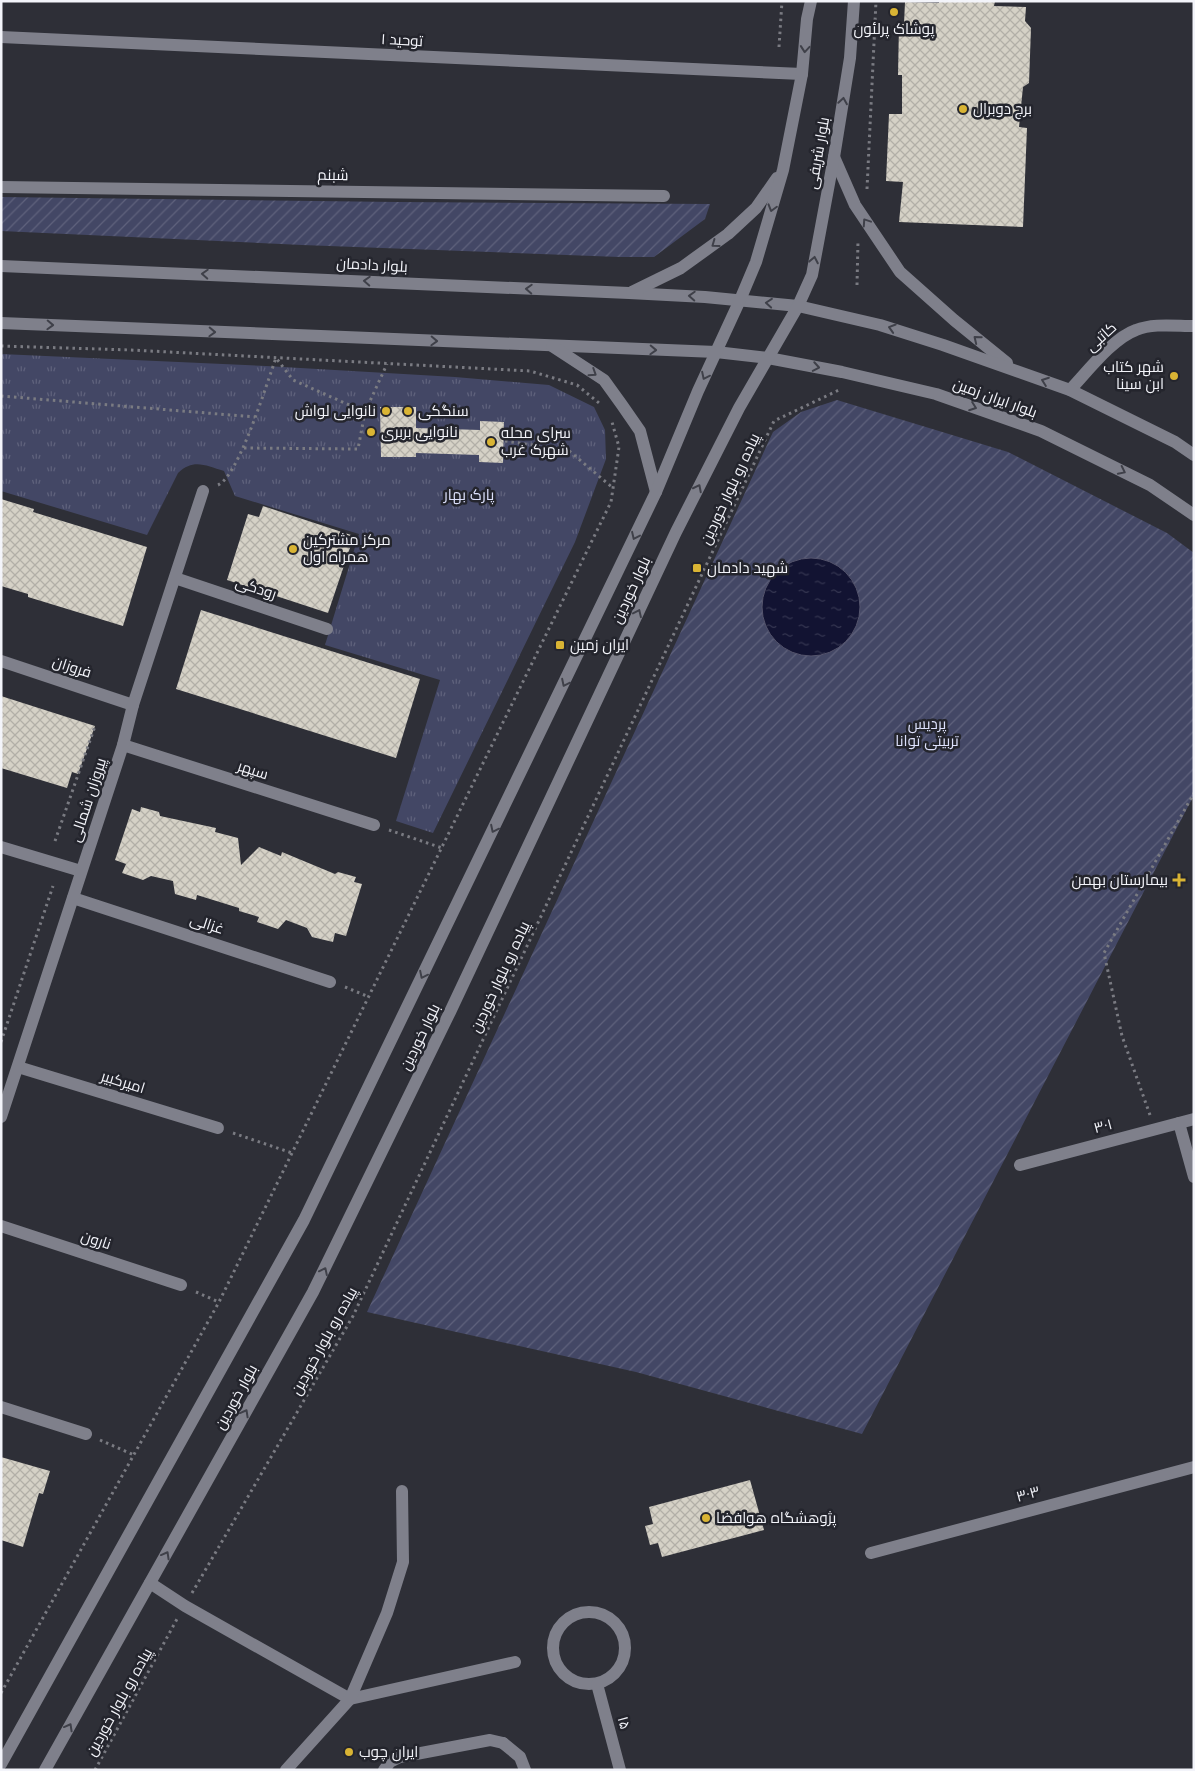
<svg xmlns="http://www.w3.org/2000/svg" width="1195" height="1771" viewBox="0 0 1195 1771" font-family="'Open Sans',Cairo,sans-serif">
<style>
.park{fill:url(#park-tufts)}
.garden{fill:url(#garden-furrows)}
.water{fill:url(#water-ripples);stroke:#56566e}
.building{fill:url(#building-cross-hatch)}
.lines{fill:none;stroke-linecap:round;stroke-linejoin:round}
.path{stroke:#7a7b82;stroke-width:3;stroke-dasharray:2.5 4;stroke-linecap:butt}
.lane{stroke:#7f808b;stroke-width:12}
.street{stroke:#7f808b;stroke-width:12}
.secondary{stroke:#7f808b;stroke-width:12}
.oneway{stroke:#3f4049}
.poi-dot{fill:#d9b434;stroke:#24252d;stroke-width:2}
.labels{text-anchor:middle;stroke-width:5;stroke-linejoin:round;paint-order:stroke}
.poi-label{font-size:15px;fill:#f3f4fa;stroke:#24252d;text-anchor:start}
.street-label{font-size:15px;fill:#f3f4fa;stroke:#24252d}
.park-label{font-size:15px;fill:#dde1fc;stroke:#24252d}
</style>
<defs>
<pattern id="park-tufts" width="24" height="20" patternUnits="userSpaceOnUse" patternTransform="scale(1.25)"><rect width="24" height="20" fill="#434765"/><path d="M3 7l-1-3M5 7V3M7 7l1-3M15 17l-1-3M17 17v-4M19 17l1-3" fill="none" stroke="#5f627c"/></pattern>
<pattern id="garden-furrows" width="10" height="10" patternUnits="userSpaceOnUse" patternTransform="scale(1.25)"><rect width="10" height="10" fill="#434765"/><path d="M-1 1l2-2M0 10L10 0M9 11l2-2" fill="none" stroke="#5f627c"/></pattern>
<pattern id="water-ripples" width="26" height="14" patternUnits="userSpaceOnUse" patternTransform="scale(1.25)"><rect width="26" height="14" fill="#121332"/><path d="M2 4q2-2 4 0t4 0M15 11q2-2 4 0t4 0" fill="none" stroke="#353651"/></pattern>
<pattern id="building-cross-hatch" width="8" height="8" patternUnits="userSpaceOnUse" patternTransform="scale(1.25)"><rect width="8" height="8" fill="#d5d1c6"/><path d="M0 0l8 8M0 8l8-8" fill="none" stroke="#b2afa7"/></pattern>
</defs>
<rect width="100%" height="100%" fill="#2e2f37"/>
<!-- park -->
<path class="park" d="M1,354L266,366L455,377L549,385L594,407L605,430L606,459L575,542L433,833L396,821L440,680L325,645L359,534L235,496L224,471C206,466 194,458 178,473L147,535L1,491Z"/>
<!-- garden -->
<g class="garden">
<polygon points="1,197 397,202 710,204 705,219 654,257 619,257 302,245 1,231"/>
<polygon points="837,400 1008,452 1167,533 1194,553 1194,795 862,1434 636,1372 367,1312 773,432 801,412"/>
</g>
<!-- water -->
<circle class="water" cx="811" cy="607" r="49"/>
<!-- building -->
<g class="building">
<polygon points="939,1 995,1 994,6 1026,7 1025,21 1031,28 1029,83 1023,87 1019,127 1027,128 1023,227 899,222 903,182 886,181 889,114 902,114 902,75 898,75 899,24 904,24 905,2 939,3"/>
<polygon points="380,407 416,407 416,428 480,430 480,421 504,422 503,463 479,462 479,455 416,453 416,457 381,457"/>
<polygon points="1,499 34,509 33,512 147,547 123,626 28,597 28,594 1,586"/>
<polygon points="263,506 354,536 328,613 227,580 248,514 259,517"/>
<polygon points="201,610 420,679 396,758 176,689"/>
<polygon points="1,696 95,726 78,774 72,772 67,788 1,768"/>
<polygon points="141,807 159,812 160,816 216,828 215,832 238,838 241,865 259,847 281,856 282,852 335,874 338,872 356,877 354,882 362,884 346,936 335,933 333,942 312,937 307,928 286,920 278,929 257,922 259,917 239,911 239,908 197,895 196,900 175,894 173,881 151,876 143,880 122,873 126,864 115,860 132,809 140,812"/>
<polygon points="1,1457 50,1471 43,1494 39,1493 23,1547 1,1540"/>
<polygon points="750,1480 764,1530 662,1557 658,1543 650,1545 645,1526 653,1524 649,1507"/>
</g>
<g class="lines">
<!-- path -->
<g class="path">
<polyline points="779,47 782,1"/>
<polyline points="867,189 876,1"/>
<polyline points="857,285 858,241"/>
<polyline points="1,346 131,350 530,371 577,385 599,403"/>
<polyline points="1,396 255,417"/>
<polyline points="365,412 387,364"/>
<polyline points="505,441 568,450 613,488"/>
<polyline points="244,448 358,449 365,412 293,380 276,358"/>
<path d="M218,485C239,476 267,382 276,358"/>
<polyline points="389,830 442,848"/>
<polyline points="55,841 95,726"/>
<polyline points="345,987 369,997"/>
<polyline points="1,1042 53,886"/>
<polyline points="1150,1115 1122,1036 1104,953 1194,793"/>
<polyline points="233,1133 292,1153"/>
<polyline points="196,1292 219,1302"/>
<polyline points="100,1440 134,1455"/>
<polyline points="192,1593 353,1316 774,421 839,390"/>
<polyline points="1,1693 219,1302 611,502 619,447 612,422"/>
<polyline points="95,1770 177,1619"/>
</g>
<!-- lane -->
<g class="lane">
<polyline points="150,1583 185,1606 350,1699 515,1662"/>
<polyline points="286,1770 350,1699 387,1613 403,1562 402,1491"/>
<polyline points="384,1770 390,1762 400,1757 490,1740 503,1743"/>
</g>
<!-- street -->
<g class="street">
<polyline points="1,37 802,74"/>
<polyline points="1,187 664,196"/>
<path d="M1070,390C1087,372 1113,338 1136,330C1153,323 1175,326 1194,326"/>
<polyline points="175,578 327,629"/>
<polyline points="1,661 133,705 203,491"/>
<polyline points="123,745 374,825"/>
<polyline points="1,847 81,871"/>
<polyline points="73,898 330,982"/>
<polyline points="18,1067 218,1128"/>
<polyline points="1179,1123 1194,1177"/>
<polyline points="1020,1165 1194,1119"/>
<polyline points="1,1226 181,1285"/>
<polyline points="1,1407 86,1434"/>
<polyline points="871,1553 1194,1467"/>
<circle cx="589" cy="1648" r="36"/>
<polyline points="597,1684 620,1770"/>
<polyline points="503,1743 520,1757 525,1770"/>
</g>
<!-- secondary -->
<g class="secondary">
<polyline points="834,157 855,205 900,272 954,320 1007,363"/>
<polyline points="1,266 629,293 705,297 798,306 880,325 943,345 1070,390 1175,442 1194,455"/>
<polyline points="632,292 681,268 728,234 756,208 777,178"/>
<polyline points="1,323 716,352 768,358 842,372 936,394 1041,431 1150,485 1194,515"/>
<polyline points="552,346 604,380 622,405 640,431 656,492"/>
<polyline points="1,1117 123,745 133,705"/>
<polyline points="1,1764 304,1220 656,492 698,391 740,300 756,262 783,170 802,74 807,19 811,1"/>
<polyline points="45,1770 313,1292 450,1012 676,532 739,408 798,306 812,275 834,157 850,58 854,1"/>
</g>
</g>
<!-- one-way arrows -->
<defs><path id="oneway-chevron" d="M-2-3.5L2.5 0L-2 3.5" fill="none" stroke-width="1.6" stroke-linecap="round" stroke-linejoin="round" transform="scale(1.25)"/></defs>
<g class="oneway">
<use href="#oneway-chevron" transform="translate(805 49) rotate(95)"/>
<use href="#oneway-chevron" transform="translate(843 101) rotate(-81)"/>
<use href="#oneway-chevron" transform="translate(772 208) rotate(106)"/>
<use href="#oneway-chevron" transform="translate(866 222) rotate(-124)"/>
<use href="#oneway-chevron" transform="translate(715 244) rotate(144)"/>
<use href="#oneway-chevron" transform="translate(814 260) rotate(-79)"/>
<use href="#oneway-chevron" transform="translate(205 274) rotate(-177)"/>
<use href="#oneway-chevron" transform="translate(367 281) rotate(-177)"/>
<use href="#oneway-chevron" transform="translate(529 289) rotate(-177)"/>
<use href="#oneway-chevron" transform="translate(692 296) rotate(-177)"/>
<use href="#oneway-chevron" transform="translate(769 303) rotate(-175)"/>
<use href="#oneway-chevron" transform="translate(50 325) rotate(2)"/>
<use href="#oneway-chevron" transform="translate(892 328) rotate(-163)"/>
<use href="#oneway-chevron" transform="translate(212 332) rotate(2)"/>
<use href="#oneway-chevron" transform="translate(977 339) rotate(-141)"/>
<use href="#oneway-chevron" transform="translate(434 341) rotate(2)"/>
<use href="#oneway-chevron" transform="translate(653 350) rotate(2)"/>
<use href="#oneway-chevron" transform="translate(816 367) rotate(10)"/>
<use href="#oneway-chevron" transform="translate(593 373) rotate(33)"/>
<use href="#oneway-chevron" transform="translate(705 376) rotate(116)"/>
<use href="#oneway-chevron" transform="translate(1045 381) rotate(-160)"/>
<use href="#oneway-chevron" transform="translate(973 407) rotate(20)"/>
<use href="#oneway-chevron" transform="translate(1122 471) rotate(26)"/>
<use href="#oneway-chevron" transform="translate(698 488) rotate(-63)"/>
<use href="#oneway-chevron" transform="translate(635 536) rotate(115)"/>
<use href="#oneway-chevron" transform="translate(638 613) rotate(-65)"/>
<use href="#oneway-chevron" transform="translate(565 683) rotate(116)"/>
<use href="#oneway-chevron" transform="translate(494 829) rotate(116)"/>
<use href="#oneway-chevron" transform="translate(423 975) rotate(116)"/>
<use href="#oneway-chevron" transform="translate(324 1271) rotate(-64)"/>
<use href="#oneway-chevron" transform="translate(245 1413) rotate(-61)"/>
<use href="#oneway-chevron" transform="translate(166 1555) rotate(-61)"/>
<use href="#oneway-chevron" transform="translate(69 1727) rotate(-61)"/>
</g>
<!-- markers -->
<g class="poi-dot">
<circle cx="894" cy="12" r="5"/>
<circle cx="963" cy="109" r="5"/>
<circle cx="1174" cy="376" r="5"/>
<circle cx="386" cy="411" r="5"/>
<circle cx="408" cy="411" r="5"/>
<circle cx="371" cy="432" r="5"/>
<circle cx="491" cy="442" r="5"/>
<circle cx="293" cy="549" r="5"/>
<rect x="692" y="563" width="10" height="10" rx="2.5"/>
<rect x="555" y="640" width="10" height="10" rx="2.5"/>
<path d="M1176.5 872.5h5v5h5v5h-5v5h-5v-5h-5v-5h5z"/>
<circle cx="706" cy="1518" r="5"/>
<circle cx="349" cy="1752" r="5"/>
</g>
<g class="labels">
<!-- poi labels -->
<g class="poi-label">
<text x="894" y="34" text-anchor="middle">پوشاک پرلئون</text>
<text x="973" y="114">برج دوبرال</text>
<text x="1164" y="372" text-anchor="end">شهر کتاب<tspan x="1164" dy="17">ابن سینا</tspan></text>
<text x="376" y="416" text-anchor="end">نانوایی لواش</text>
<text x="418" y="416">سنگکی</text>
<text x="381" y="437">نانوایی بربری</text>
<text x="501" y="438">سرای محله<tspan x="501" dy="17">شهرک غرب</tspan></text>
<text x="303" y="545">مرکز مشترکین<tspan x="303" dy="17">همراه اول</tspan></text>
<text x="707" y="573">شهید دادمان</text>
<text x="570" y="650">ایران زمین</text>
<text x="1168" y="885" text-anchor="end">بیمارستان بهمن</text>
<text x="716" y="1523">پژوهشگاه هوافضا</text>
<text x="359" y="1757">ایران چوب</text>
</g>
<!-- street labels -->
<g class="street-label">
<text transform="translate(402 40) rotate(3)" y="5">توحید ۱</text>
<text transform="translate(818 153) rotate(-80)" y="5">بلوار شریفی</text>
<text transform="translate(333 175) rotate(1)" y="5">شبنم</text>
<text transform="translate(372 265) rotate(3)" y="5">بلوار دادمان</text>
<text transform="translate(1101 337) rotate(-42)" y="5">کاتبی</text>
<text transform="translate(995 398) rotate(20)" y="5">بلوار ایران زمین</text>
<text transform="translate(730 489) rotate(-65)" y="5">پیاده رو بلوار خوردین</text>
<text transform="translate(256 588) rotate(18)" y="5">رودکی</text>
<text transform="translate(631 590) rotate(-65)" y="5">بلوار خوردین</text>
<text transform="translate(72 667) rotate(18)" y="5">فروزان</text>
<text transform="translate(253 770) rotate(18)" y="5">سپهر</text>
<text transform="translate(88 800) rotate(-72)" y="5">پیروزان شمالی</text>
<text transform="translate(207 924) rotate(18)" y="5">غزالی</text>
<text transform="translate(500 977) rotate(-65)" y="5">پیاده رو بلوار خوردین</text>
<text transform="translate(420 1037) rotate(-64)" y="5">بلوار خوردین</text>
<text transform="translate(123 1082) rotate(17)" y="5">امیرکبیر</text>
<text transform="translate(1103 1126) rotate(-15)" y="5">۳۰۱</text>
<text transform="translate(96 1240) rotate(18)" y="5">نارون</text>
<text transform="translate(324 1341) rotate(-61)" y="5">پیاده رو بلوار خوردین</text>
<text transform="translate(236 1397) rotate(-61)" y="5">بلوار خوردین</text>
<text transform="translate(1028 1494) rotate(-15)" y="5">۳۰۳</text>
<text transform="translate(119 1702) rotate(-61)" y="5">پیاده رو بلوار خوردین</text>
<text transform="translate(624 1723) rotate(75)" y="5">۱۵</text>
</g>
<!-- park labels -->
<g class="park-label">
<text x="469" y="500">پارک بهار</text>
<text x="927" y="729">پردیس<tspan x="927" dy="17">تربیتی توانا</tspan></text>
</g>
</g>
<!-- border -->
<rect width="1195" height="1771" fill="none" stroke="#f3f4fa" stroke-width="5"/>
</svg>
